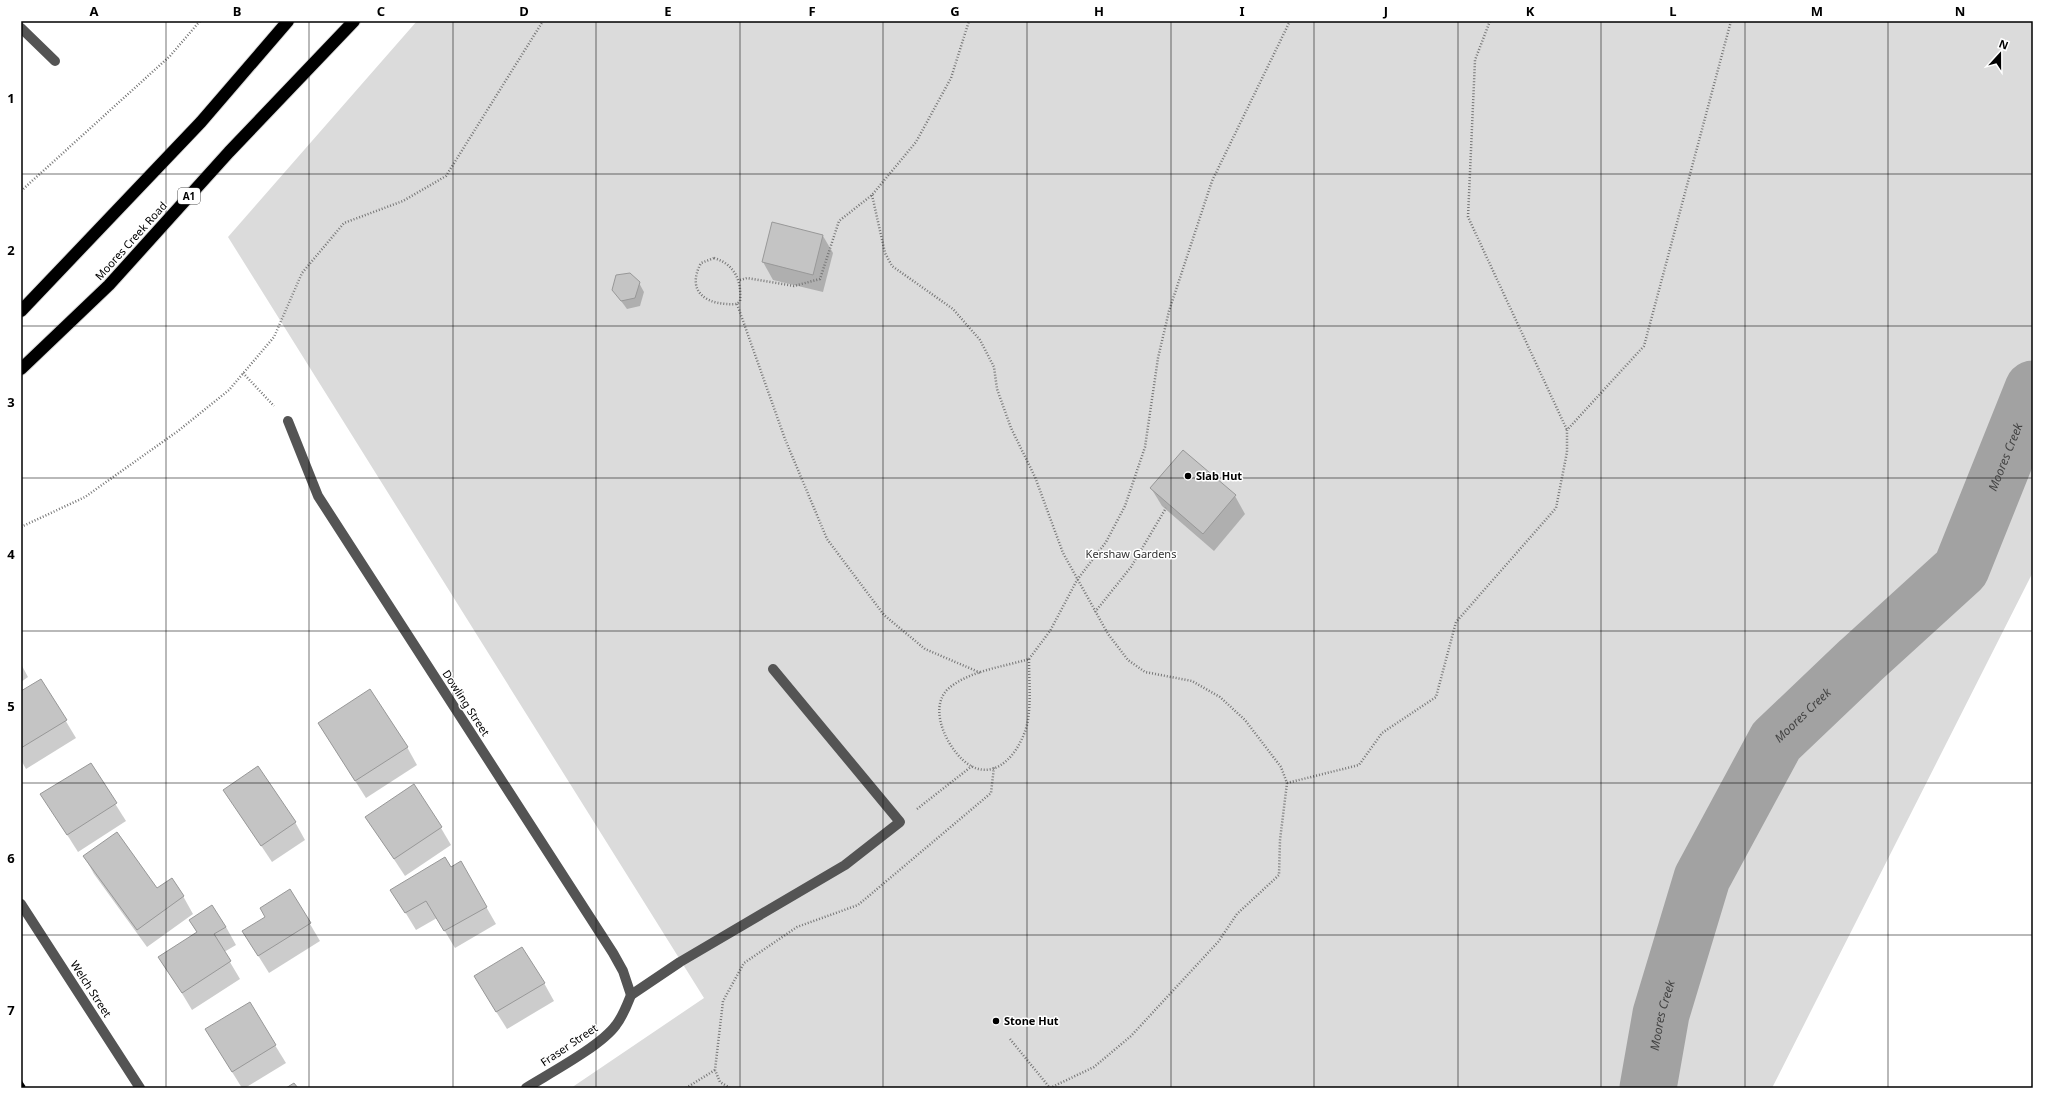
<svg xmlns="http://www.w3.org/2000/svg" width="2054" height="1109" viewBox="0 0 2054 1109" font-family="'Noto Sans',sans-serif">
<style>
.green{fill:#dbdbdb}
.shadow{fill:#0003}
.lines{fill:none;stroke-linecap:round;stroke-linejoin:round}
.river{stroke:#a2a2a2;stroke-width:57}
.building{fill:#c4c4c4;stroke:#989898}
.highway-casing{stroke:#dbdbdb;stroke-width:14}
.path{stroke:#767676;stroke-width:2.5;stroke-dasharray:1 2;stroke-linecap:butt}
.minor{stroke:#545454;stroke-width:10}
.highway{stroke:#000;stroke-width:12}
.rail{stroke:#000;stroke-width:3;stroke-dasharray:6 2 1 2;stroke-linecap:butt}
.grid{fill:none;stroke:#000;stroke-width:1;stroke-opacity:0.55}
.poi-dot{fill:#000;stroke:#fff;stroke-width:1.5}
.labels{text-anchor:middle;stroke-width:3;stroke-linejoin:round;paint-order:stroke}
.shield{fill:#fff;stroke:#4c4c4c;stroke-width:1}
.shield-label{font-size:10px;font-weight:bold;fill:#000}
.street-label{font-size:11px;fill:#000;stroke:#fff}
.poi-label{font-size:11px;font-weight:bold;fill:#000;stroke:#fff;text-anchor:start}
.park-label{font-size:11px;fill:#323232;stroke:#fff}
.water-label{font-size:12px;font-style:italic;fill:#434343;stroke:#fff}
.neatline{fill:none;stroke:#000;stroke-width:1.5}
.grid-label{font-size:13px;text-anchor:middle;font-weight:bold;fill:#000}
</style>
<rect width="100%" height="100%" fill="#fff"/>
<!-- green -->
<polygon class="green" points="417,21 2033,21 2033,572 1772,1088 571,1088 704,998 228,237"/>
<!-- shadow -->
<g class="shadow">
<polygon points="823,236 833,253 823,292 773,280 763,262"/>
<polygon points="639,283 644,292 640,306 627,309 613,290"/>
<polygon points="1183,451 1235,496 1245,514 1214,551 1162,506 1151,488"/>
<polygon points="21,664 28,677 21,682"/>
<polygon points="41,680 76,738 26,769 21,760 21,692"/>
<polygon points="319,724 407,747 417,765 366,798"/>
<polygon points="90,764 126,821 78,852 42,795"/>
<polygon points="224,790 295,822 305,840 272,862"/>
<polygon points="366,817 441,828 451,845 405,876"/>
<polygon points="84,856 157,889 183,896 193,914 147,947 94,874"/>
<polygon points="461,863 496,924 455,948 437,918 416,930 402,907"/>
<polygon points="290,890 320,941 269,973 254,949 266,917"/>
<polygon points="190,921 226,927 236,945 224,952 240,979 192,1010 160,957 197,933"/>
<polygon points="544,983 554,1001 507,1029 485,994"/>
<polygon points="249,1003 286,1063 245,1088 242,1088 206,1030"/>
</g>
<g class="lines">
<!-- river -->
<path class="river" id="s1" d="M1648,1088L1661,1014L1702,878L1776,741L1860,661L1961,569L2033,389"/>
</g>
<!-- building -->
<g class="building">
<polygon points="772,222 823,235 813,275 762,262"/>
<polygon points="630,273 640,282 635,298 621,301 612,290 616,275"/>
<polygon points="1183,450 1236,495 1203,534 1150,488"/>
<polygon points="41,679 67,720 21,748 21,691"/>
<polygon points="370,689 408,747 355,781 318,723"/>
<polygon points="91,763 117,803 67,835 40,794"/>
<polygon points="258,766 296,822 261,846 223,790"/>
<polygon points="414,784 442,827 394,859 365,817"/>
<polygon points="117,832 157,888 172,878 184,896 137,930 83,856"/>
<polygon points="445,857 451,867 461,861 487,907 444,931 426,901 405,913 390,890"/>
<polygon points="290,889 311,923 258,956 242,931 265,917 260,908"/>
<polygon points="212,905 226,927 214,934 231,961 182,993 158,957 197,932 189,920"/>
<polygon points="522,947 545,983 496,1012 474,976"/>
<polygon points="250,1002 276,1045 232,1072 205,1029"/>
<polygon points="294,1083 298,1088 286,1088"/>
</g>
<g class="lines">
<!-- highway casing -->
<g class="highway-casing">
<g id="highway">
<polyline points="21,311 201,122 288,21"/>
<polyline points="21,369 109,285 229,152 354,21"/>
</g>
</g>
<!-- path -->
<g class="path">
<polyline points="1490,21 1475,60 1468,217 1567,430"/>
<polyline points="21,191 170,56 200,21"/>
<polyline points="872,195 885,253 892,266 953,309 980,340 994,367 997,389 1011,428 1035,477 1063,553 1108,634 1128,660 1145,672 1192,681 1220,697 1245,720 1281,767 1287,783 1280,840 1279,875 1237,914 1218,942 1131,1036 1094,1067 1050,1088"/>
<path d="M714,258C734,264 742,280 740,301L737,304C708,306 685,293 701,263Z"/>
<polyline points="740,280 747,278 794,286 820,279 839,221 872,195 916,142 951,78 969,21"/>
<polyline points="737,304 785,439 827,539 884,615 925,649 981,673"/>
<polyline points="243,373 274,406"/>
<polyline points="21,527 85,497 178,431 229,390 274,337 302,273 344,223 403,201 446,176 543,21"/>
<polyline points="1095,612 1131,567 1166,508"/>
<polyline points="1029,659 1050,631 1077,580 1106,542 1125,506 1145,447 1158,358 1169,311 1212,181 1290,21"/>
<path d="M1029,659C1029,679 1031,700 1028,720C1024,744 1001,782 971,766C950,754 927,711 947,690C967,671 1003,667 1029,659Z"/>
<polyline points="1287,783 1359,765 1382,733 1436,697 1456,622 1556,508 1567,452 1567,430 1644,346 1731,21"/>
<polyline points="917,809 972,766"/>
<polyline points="1010,1039 1050,1088"/>
<polyline points="686,1088 715,1070"/>
<polyline points="730,1088 720,1082 715,1070 723,1001 744,963 797,927 858,905 991,793 994,767"/>
</g>
<!-- minor -->
<g class="minor">
<polyline points="21,28 55,61"/>
<polyline points="288,421 318,496 613,953 623,971 631,995"/>
<polyline points="21,904 140,1088"/>
<polyline points="631,995 680,962 845,865 900,822 773,669"/>
<path d="M526,1088C550,1073 601,1046 616,1025C623,1016 627,1005 631,995"/>
</g>
<!-- highway -->
<use href="#highway" class="highway"/>
<!-- rail -->
<polyline class="rail" points="21,1082 25,1088"/>
</g>
<!-- grid -->
<path class="grid" d="M166,21V1088M309,21V1088M453,21V1088M596,21V1088M740,21V1088M883,21V1088M1027,21V1088M1171,21V1088M1314,21V1088M1458,21V1088M1601,21V1088M1745,21V1088M1888,21V1088M21,174H2033M21,326H2033M21,478H2033M21,631H2033M21,783H2033M21,935H2033"/>
<!-- markers -->
<g class="poi-dot">
<circle cx="1188" cy="476" r="4"/>
<circle cx="996" cy="1021" r="4"/>
</g>
<g class="labels">
<!-- shield labels -->
<rect class="shield" x="178" y="188" width="22" height="16" rx="3"/>
<g class="shield-label">
<text x="189" y="200">A1</text>
</g>
<!-- street labels -->
<g class="street-label">
<text transform="translate(131 241) rotate(-48)" y="4">Moores Creek Road</text>
<text transform="translate(466 703) rotate(57)" y="4">Dowling Street</text>
<text transform="translate(91 989) rotate(57)" y="4">Welch Street</text>
<text transform="translate(569 1045) rotate(-34)" y="4">Fraser Street</text>
</g>
<!-- poi labels -->
<g class="poi-label">
<text x="1196" y="480">Slab Hut</text>
<text x="1004" y="1025">Stone Hut</text>
</g>
<!-- park labels -->
<g class="park-label">
<text x="1131" y="558">Kershaw Gardens</text>
</g>
<!-- water labels -->
<g class="water-label">
<text dy="4" stroke="none"><textPath href="#s1" startOffset="746">Moores Creek</textPath></text>
<text dy="4" stroke="none"><textPath href="#s1" startOffset="410">Moores Creek</textPath></text>
<text dy="4" stroke="none"><textPath href="#s1" startOffset="74">Moores Creek</textPath></text>
</g>
</g>
<!-- border -->
<rect width="2054" height="1109" fill="none" stroke="#ffffff" stroke-width="44"/>
<!-- north arrow -->
<g transform="translate(2000 54) rotate(21)" stroke="#ffffff" stroke-width="3" paint-order="stroke">
<path d="M0-3L7 15L0 10L-7 15Z" fill="#000000"/>
<text y="-6" font-size="11" font-weight="bold" text-anchor="middle" fill="#000000">N</text>
</g>
<rect x="22" y="22" width="2010" height="1065" class="neatline"/>
<g class="grid-label">
<text x="94" y="16">A</text>
<text x="237" y="16">B</text>
<text x="381" y="16">C</text>
<text x="524" y="16">D</text>
<text x="668" y="16">E</text>
<text x="812" y="16">F</text>
<text x="955" y="16">G</text>
<text x="1099" y="16">H</text>
<text x="1242" y="16">I</text>
<text x="1386" y="16">J</text>
<text x="1530" y="16">K</text>
<text x="1673" y="16">L</text>
<text x="1817" y="16">M</text>
<text x="1960" y="16">N</text>
<text x="11" y="103">1</text>
<text x="11" y="255">2</text>
<text x="11" y="407">3</text>
<text x="11" y="559">4</text>
<text x="11" y="711">5</text>
<text x="11" y="863">6</text>
<text x="11" y="1015">7</text>
</g>
</svg>
